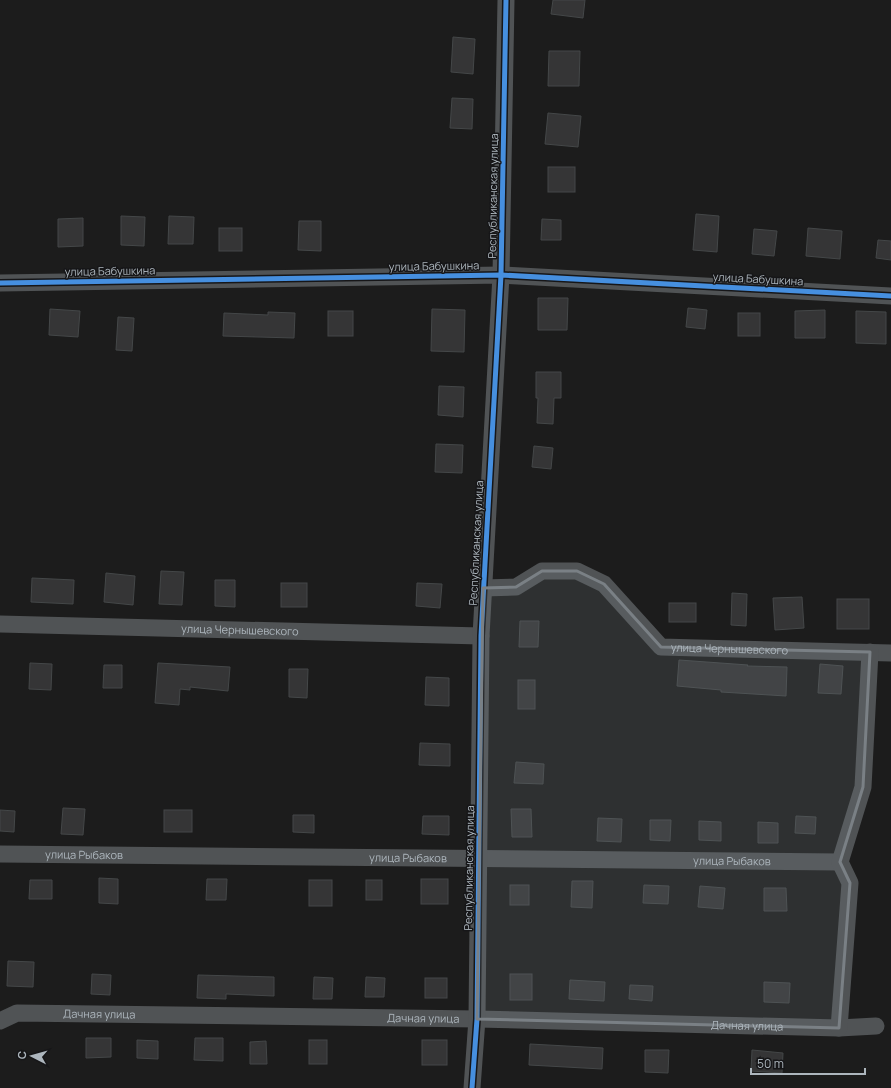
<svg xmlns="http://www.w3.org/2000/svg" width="891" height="1088" viewBox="0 0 891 1088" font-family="Manrope,sans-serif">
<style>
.building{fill:#353536;stroke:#444748}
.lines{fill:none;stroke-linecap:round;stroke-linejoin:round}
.street{stroke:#505355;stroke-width:17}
.cycleway-casing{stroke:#161618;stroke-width:8}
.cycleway{stroke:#468fdf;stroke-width:5}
.marked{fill:#7a8085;fill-opacity:0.2;stroke:#7a8085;stroke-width:3;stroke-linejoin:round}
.labels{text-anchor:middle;stroke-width:3;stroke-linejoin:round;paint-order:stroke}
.street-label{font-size:11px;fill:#adb6bd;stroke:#161618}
</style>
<rect width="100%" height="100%" fill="#1c1c1c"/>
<!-- building -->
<g class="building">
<polygon points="553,0 585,0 583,18 551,14"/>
<polygon points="453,37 475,39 473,74 451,72"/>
<polygon points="549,51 580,51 579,86 548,86"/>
<polygon points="452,98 473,99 472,129 450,128"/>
<polygon points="548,113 581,116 578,147 545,144"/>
<rect x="548" y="167" width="27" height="25"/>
<polygon points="696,214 719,216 717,252 693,250"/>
<polygon points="121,216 145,217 144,246 121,245"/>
<polygon points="169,216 194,217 193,244 168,244"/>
<polygon points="83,218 83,246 58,247 58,219"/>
<polygon points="542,219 561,220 561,240 541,240"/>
<polygon points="299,221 321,221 321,251 298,250"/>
<rect x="219" y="228" width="23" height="23"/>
<polygon points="808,228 842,231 840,259 806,256"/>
<polygon points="754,229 777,231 774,256 752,254"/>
<polygon points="878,240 891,241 891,260 876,258"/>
<polygon points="538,298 568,298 567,330 538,330"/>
<polygon points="688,308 707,310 705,329 686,327"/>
<polygon points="50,309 80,311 78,337 49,335"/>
<polygon points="432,309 465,310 464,352 431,351"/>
<polygon points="825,310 825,338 795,338 795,311"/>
<rect x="328" y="311" width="25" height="25"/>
<polygon points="856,311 886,312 886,344 856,343"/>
<polygon points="268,312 295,313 294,338 223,336 224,313 268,315"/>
<rect x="738" y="313" width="22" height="23"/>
<polygon points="118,317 134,318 132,351 116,350"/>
<polygon points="536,372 561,372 561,398 554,398 553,424 537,423 538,398 536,398"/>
<polygon points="439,386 464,387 463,417 438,415"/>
<polygon points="436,444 463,445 462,473 435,472"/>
<polygon points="534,446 553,448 551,469 532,467"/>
<polygon points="161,571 184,572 182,605 159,604"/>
<polygon points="106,573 135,576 133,605 104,602"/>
<polygon points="32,578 74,580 73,604 31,602"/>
<polygon points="215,580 235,580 235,607 215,606"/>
<rect x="281" y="583" width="26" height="24"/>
<polygon points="417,583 442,584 440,608 416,606"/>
<polygon points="732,593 747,594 746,626 731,625"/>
<polygon points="802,597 804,628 775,630 773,598"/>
<rect x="837" y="599" width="32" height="30"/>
<rect x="669" y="603" width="27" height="19"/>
<polygon points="520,621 539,621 538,647 519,647"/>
<polygon points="679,660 748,665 747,666 787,667 786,696 721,692 721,690 677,686"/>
<polygon points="30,663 52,664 51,690 29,689"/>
<polygon points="158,663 230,667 228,691 190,687 190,690 180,689 179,705 155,703"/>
<polygon points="820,664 843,666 841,694 818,693"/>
<polygon points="104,665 122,665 122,688 103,688"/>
<polygon points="289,669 308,669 307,698 289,697"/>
<polygon points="426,677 449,678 449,706 425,705"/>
<rect x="518" y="680" width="17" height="29"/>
<polygon points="420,743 450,744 450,766 419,765"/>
<polygon points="516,762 544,764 543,784 514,783"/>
<polygon points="63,808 85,809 83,835 61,834"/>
<polygon points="511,809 531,809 532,837 512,837"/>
<polygon points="0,810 15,811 14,832 0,831"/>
<rect x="164" y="810" width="28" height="22"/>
<polygon points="293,815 314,815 314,833 293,832"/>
<polygon points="423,816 449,816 449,835 422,834"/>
<polygon points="796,816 816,817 815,834 795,833"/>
<polygon points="598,818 622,819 621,842 597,841"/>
<polygon points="650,820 671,820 670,841 650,840"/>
<polygon points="699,821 721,822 721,841 699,840"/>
<polygon points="758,822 778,823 778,843 758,843"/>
<polygon points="99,878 118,879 118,904 99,903"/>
<polygon points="207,879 227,879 226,900 206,900"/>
<rect x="421" y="879" width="27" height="25"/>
<polygon points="30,880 52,880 52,899 29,899"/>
<rect x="309" y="880" width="23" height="26"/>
<rect x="366" y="880" width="16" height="20"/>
<polygon points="572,881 593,881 592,908 571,907"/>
<rect x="510" y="885" width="19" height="20"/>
<polygon points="644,885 669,886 668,904 643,903"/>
<polygon points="700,886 725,888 723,909 698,907"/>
<polygon points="764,888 786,888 787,911 764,911"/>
<polygon points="8,961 34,962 33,987 7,986"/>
<polygon points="92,974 111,975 110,995 91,994"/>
<rect x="510" y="974" width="22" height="26"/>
<polygon points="198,975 274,977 274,996 226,994 226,999 197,998"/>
<polygon points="314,977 333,978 332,999 313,999"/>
<polygon points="366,977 385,978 384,997 365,997"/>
<rect x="425" y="978" width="22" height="20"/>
<polygon points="570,980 605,982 604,1001 569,999"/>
<polygon points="764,982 790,983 789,1003 764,1002"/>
<polygon points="630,985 653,986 652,1001 629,999"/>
<polygon points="86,1038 111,1038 111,1057 86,1058"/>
<polygon points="195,1038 223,1038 223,1061 194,1060"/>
<polygon points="137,1040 158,1041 158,1059 137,1058"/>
<rect x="309" y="1040" width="18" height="24"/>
<rect x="422" y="1040" width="25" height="25"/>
<polygon points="266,1041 267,1064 250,1064 250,1042"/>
<polygon points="530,1044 603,1048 602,1069 529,1065"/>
<polygon points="645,1050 669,1050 668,1073 645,1072"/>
<polygon points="752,1050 783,1053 782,1073 751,1071"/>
</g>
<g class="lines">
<!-- street -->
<g class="street">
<polyline points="0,283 501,275 891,296"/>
<path id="s1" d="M483,588L516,587L542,571H577L604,584L661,647L891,653"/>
<path id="s2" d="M0,624L481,636"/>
<path id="s3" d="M0,854L840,862"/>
<path id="s4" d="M0,1021L17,1013L477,1019L839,1028L876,1026"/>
<polyline points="839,1028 850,883 840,862 863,787 870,652"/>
<polyline points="472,1088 477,1019 481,636 501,275 506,0"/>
</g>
<!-- cycleway casing -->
<g class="cycleway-casing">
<g id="cycleway">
<polyline points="0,283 501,275 891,296"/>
<polyline points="472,1088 477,1019 481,636 501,275 506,0"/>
</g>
</g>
<!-- cycleway -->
<use href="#cycleway" class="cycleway"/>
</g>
<!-- marked area -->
<path class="marked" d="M542,571H577L604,584L661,647L870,652L863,787L840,862L850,883L839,1028L477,1019L483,588L516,587Z"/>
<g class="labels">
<!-- street labels -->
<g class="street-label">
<text transform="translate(493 196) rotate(-89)" y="4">Республиканская улица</text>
<text transform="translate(434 266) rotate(-1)" y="4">улица Бабушкина</text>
<text transform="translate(110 271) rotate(-1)" y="4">улица Бабушкина</text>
<text transform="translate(758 279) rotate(3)" y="4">улица Бабушкина</text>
<text transform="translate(476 543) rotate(-87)" y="4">Республиканская улица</text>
<text dy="4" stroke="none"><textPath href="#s2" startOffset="240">улица Чернышевского</textPath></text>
<text dy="4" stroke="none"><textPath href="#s1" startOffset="282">улица Чернышевского</textPath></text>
<text dy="4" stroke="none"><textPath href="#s3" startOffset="84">улица Рыбаков</textPath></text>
<text dy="4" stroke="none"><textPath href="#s3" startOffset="408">улица Рыбаков</textPath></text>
<text dy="4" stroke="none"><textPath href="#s3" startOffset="732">улица Рыбаков</textPath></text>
<text transform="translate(469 868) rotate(-89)" y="4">Республиканская улица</text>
<text dy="4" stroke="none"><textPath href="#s4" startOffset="101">Дачная улица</textPath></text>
<text dy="4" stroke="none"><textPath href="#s4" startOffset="425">Дачная улица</textPath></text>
<text dy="4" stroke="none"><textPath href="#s4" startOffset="749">Дачная улица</textPath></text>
</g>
</g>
<!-- north arrow -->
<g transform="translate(32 1056) rotate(276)" stroke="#161618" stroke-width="3" paint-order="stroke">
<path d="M0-3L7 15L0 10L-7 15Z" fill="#adb6bd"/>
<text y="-6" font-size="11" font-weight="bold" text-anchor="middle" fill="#adb6bd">С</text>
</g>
<!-- scale -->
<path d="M751 1068v6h114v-6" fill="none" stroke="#adb6bd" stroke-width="2"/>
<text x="757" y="1068" font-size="12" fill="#adb6bd" stroke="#161618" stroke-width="3" paint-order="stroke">50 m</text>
</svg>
